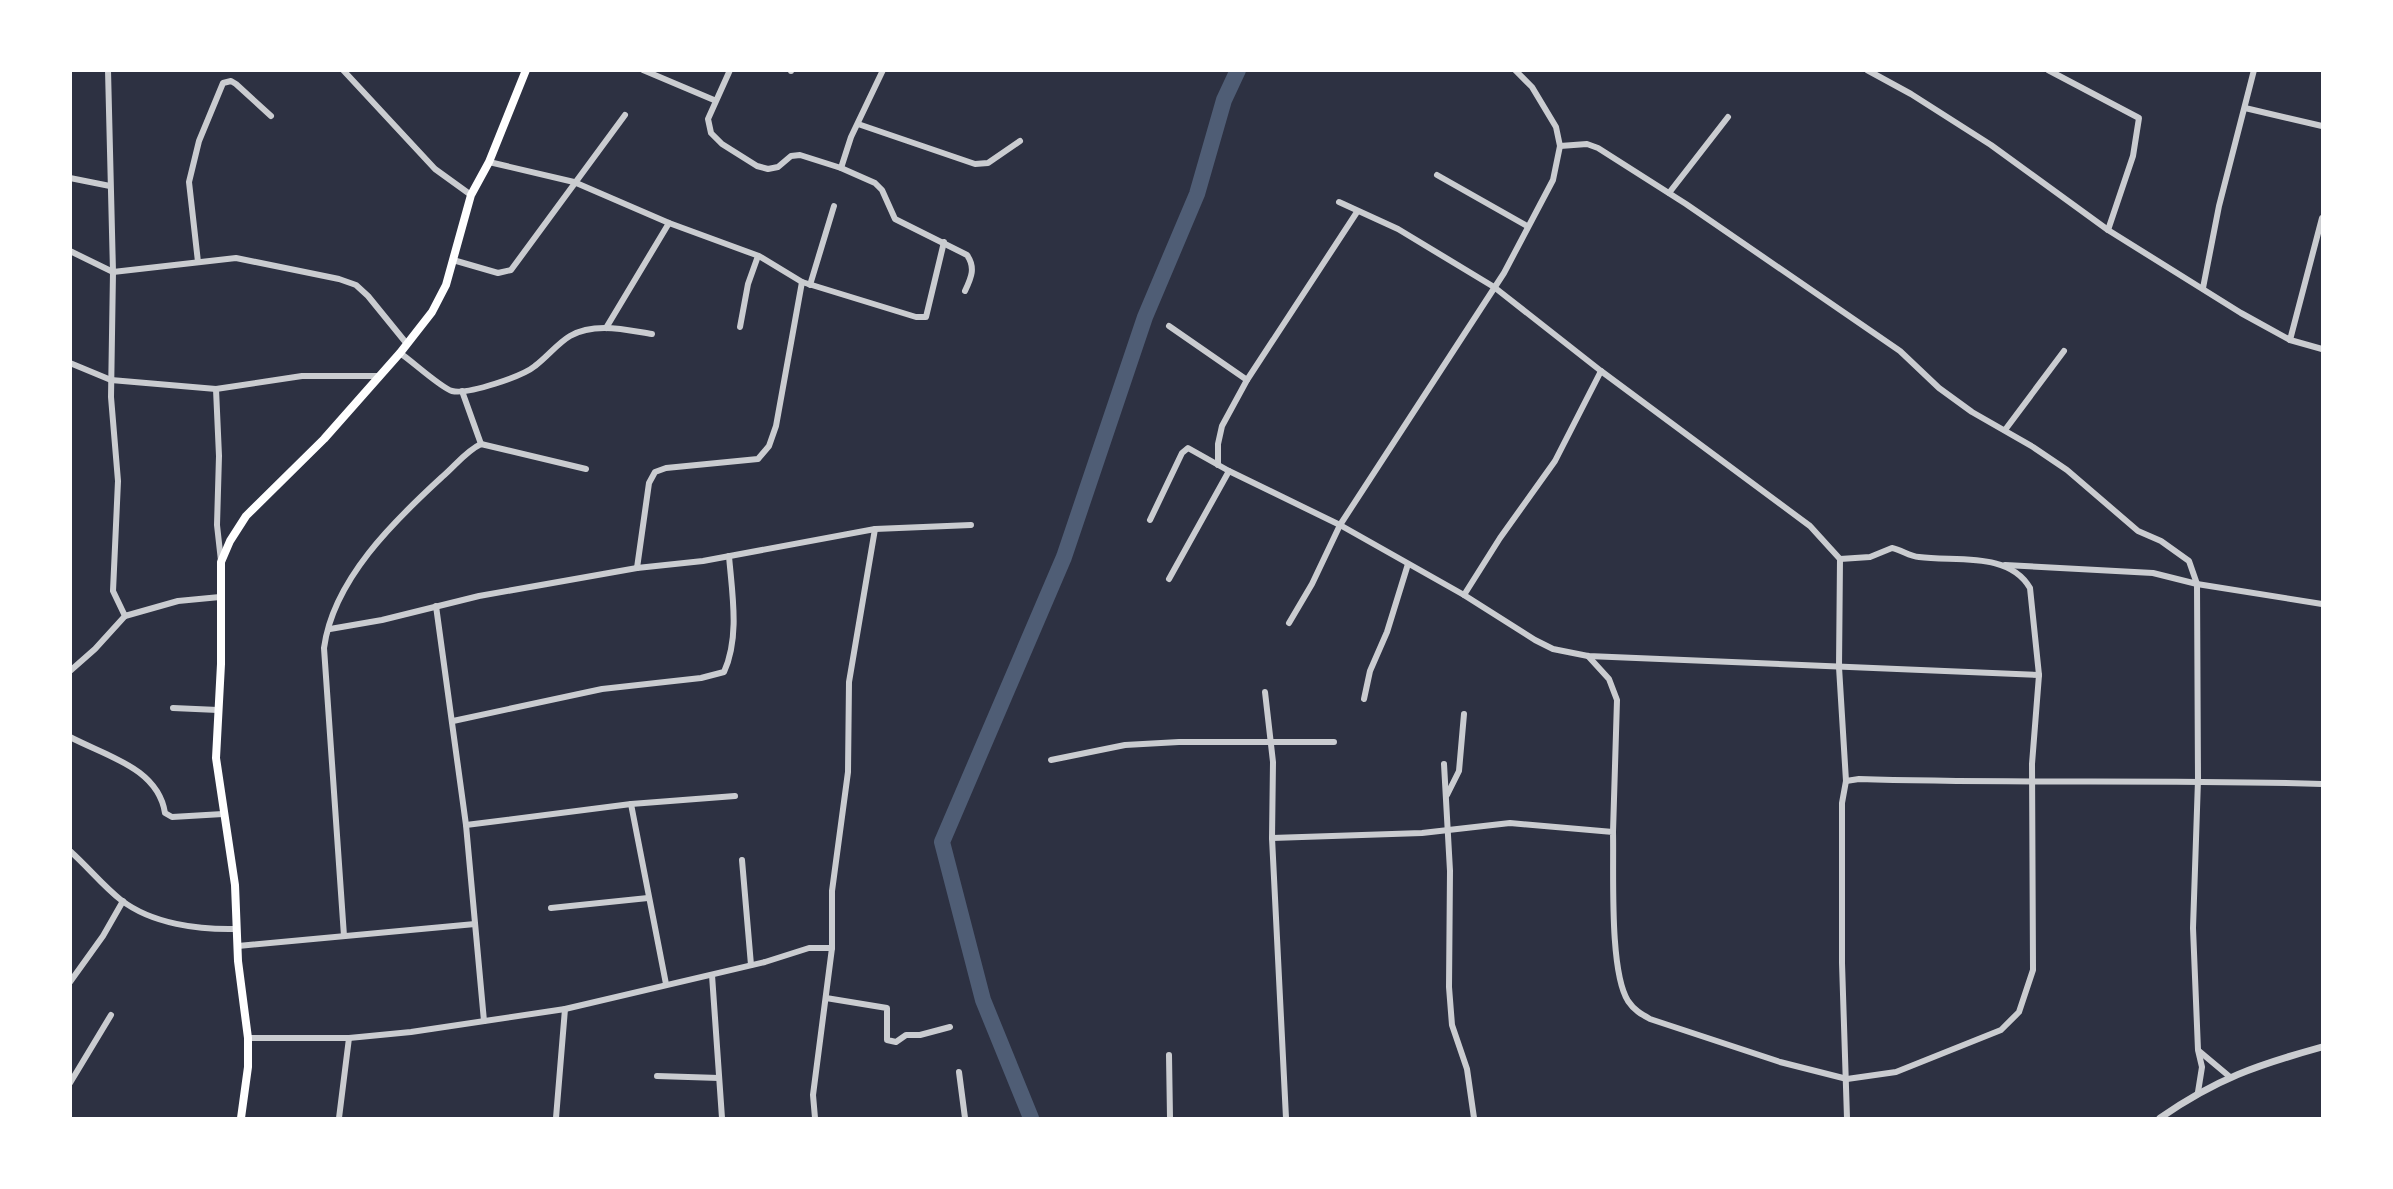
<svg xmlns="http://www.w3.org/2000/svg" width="2393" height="1189" viewBox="0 0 2393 1189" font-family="'Source Sans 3',sans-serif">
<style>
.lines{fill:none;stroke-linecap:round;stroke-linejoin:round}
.river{stroke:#4f5d75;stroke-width:16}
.minor{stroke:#caccd0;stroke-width:6}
.tertiary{stroke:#caccd0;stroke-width:7}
.secondary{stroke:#fff;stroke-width:8}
</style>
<rect width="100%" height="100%" fill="#2d3142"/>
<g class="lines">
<!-- river -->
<polyline class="river" points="1031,1118 983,1000 942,842 1064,557 1145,317 1197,194 1224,100 1238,70"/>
<!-- minor -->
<g class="minor">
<polyline points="108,70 113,272 111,397 118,481 113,591 125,616 178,601 220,597"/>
<polyline points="343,70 435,169 471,195"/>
<polyline points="643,70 714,100"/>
<path d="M730,70L708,119L711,133L722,144L757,166L768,169L778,167L791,156L800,155L841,168L875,183L882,190L895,219L967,255C976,268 971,278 965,291"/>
<polyline points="791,70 791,71"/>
<polyline points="1867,70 1911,94 1991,145 2108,230 2241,313 2290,340 2322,349"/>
<polyline points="2048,70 2139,118 2133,156 2108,230"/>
<polyline points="2245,108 2322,126"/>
<polyline points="858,124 975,164 988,163 1020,141"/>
<polyline points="1560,146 1587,144 1598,148 1686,204 1900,351 1939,388 1972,412 2033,447 2067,470 2138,531 2161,541 2189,561 2197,584 2198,780 2193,928 2198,1050 2202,1067 2198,1092"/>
<polyline points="489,162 574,182 669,223 759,256 802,282 916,317 926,317 944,242"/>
<polyline points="841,168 851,137 883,70"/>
<polyline points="1437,175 1527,226"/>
<polyline points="70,178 110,186"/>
<polyline points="1669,193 1728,117"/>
<polyline points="1339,202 1398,229 1494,287 1601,371 1810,526 1840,559 1839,667 1846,781 1842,803 1842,963 1847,1118"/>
<polyline points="70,251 113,272 236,258 339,279 356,285 368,296 407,344"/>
<polyline points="453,260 498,273 511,270 625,115"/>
<polyline points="198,262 189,182 199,141 223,83 231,81 236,84 271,116"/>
<polyline points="810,285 834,206"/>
<polyline points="2203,288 2219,206 2254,70"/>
<polyline points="1169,326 1247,380"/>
<polyline points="740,327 748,284 758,256"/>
<polyline points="606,328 669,223"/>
<polyline points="2290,340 2322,218"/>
<path d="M400,353C412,361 441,388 452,391C468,395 523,376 535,366C547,357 558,343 570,336C595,322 626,330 652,334"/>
<polyline points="70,363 111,380 216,389 302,376 380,376"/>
<polyline points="216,389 219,456 217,525 221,561"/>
<polyline points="462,391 481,444"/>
<polyline points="2005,430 2064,351"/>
<polyline points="1218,465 1218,444 1222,426 1247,380 1357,212"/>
<polyline points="1150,520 1182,453 1188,448 1229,471 1340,525 1464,595 1535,640 1553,649 1588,656 2039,675"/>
<polyline points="2005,565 2153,573 2197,584 2322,604"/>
<polyline points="637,568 649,483 655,472 666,468 758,459 769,446 776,426 802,282"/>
<polyline points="1169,579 1229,471"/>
<polyline points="1464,595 1500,538 1555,461 1601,371"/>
<polyline points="436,606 466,825 484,1021"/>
<polyline points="1289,623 1312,584 1340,525 1504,273 1553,180 1560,146 1556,127 1532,87 1515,70"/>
<polyline points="330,629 382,620 479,596 637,568 703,561 875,529 971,525"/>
<polyline points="1588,656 1609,679 1617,700 1613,832"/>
<polyline points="70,671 95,649 125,616"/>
<path d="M1265,692L1273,762L1272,838L1422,833L1510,823L1613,832C1614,870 1609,971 1628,1001C1634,1010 1641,1014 1650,1019L1780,1062L1847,1079L1896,1072L2001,1030L2019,1012L2033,970L2032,764L2039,675L2030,588C2009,551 1955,562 1919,557C1909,556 1902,550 1892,548L1870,557L1840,559"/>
<polyline points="1364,699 1370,671 1387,632 1408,564"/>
<polyline points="173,708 218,710"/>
<path d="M453,721L602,689L701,678L724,672C740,637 732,593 729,556"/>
<path d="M70,737C106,756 158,768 165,813L172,817L223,814"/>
<polyline points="1051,760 1125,745 1179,742 1334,742"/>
<polyline points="1444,764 1450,871 1449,987 1452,1025 1467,1069 1474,1118"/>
<path d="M1846,781L1859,779C2013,784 2168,779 2322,784"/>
<polyline points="1447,795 1459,771 1464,714"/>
<polyline points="631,804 666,984"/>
<polyline points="466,825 631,804 735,796"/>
<polyline points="1272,838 1286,1118"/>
<path d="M70,851C88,867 103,886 121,900C152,924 199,930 237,929"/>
<polyline points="742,860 751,965"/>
<polyline points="551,908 648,898"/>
<path d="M344,936L324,648C333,580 394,521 442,477C455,466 466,451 481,444L586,469"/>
<polyline points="238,946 475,924"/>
<polyline points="712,975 722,1118"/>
<polyline points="70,982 103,936 123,901"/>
<polyline points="826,998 887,1008 887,1040 896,1042 906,1035 920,1035 950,1027"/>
<polyline points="248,1038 349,1038 411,1032 565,1009 765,962 809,948 832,948"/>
<polyline points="2199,1051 2230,1077"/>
<polyline points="1169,1055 1170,1118"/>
<polyline points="959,1072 965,1118"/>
<polyline points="657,1076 719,1078"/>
<polyline points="70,1083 111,1015"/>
<polyline points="339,1118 349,1038"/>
<polyline points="556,1118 565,1009"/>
<polyline points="815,1118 813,1095 832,948 832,891 848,772 849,682 875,529"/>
</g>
<!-- tertiary -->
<path class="tertiary" d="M2160,1118C2216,1079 2257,1065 2322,1047"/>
<!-- secondary -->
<polyline class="secondary" points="241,1118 248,1067 248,1038 238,961 235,885 216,758 221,664 221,562 230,541 246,516 324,439 400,353 432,312 446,285 471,195 489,162 526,70"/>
</g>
<!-- border -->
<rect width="2393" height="1189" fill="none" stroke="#ffffff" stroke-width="144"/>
</svg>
